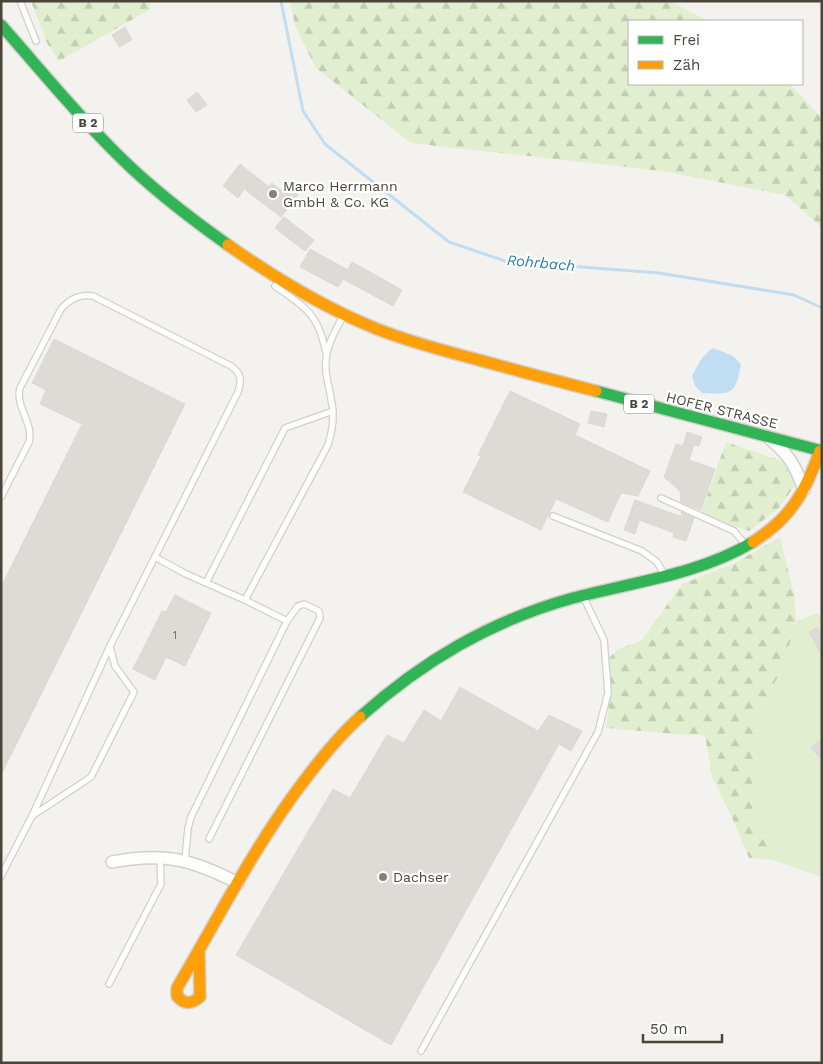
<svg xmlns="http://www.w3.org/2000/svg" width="823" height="1064" viewBox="0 0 823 1064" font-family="'Work Sans',sans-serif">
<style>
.green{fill:#e1eecf}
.forest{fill:url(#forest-firs)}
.water{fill:#c0ddf1}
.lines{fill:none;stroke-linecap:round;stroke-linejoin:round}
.stream{stroke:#c0ddf1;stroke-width:3}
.building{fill:#dedbd6;stroke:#dcd9d4}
.lane-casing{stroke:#d2d0cb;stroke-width:8}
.street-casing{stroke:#d2d0cb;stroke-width:14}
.fast-casing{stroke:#d3cfc5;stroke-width:14}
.slow-casing{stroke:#d3cfc5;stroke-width:14}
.lane{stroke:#fdfdfc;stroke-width:5.5}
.street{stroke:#fdfdfc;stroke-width:11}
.fast{stroke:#30b455;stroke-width:11}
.slow{stroke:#ff9f0a;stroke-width:11}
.poi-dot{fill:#868178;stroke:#fff;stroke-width:2}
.labels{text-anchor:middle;stroke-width:4.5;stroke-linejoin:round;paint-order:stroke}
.number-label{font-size:11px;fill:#706a61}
.shield{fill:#fff;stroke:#817c74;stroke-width:1}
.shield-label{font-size:12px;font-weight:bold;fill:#4b4439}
.poi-label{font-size:14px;fill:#4b4439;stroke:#fff;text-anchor:start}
.street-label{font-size:14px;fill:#4b4439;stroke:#fff}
.water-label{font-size:15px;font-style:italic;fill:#2e7ab2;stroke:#fff}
</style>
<defs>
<pattern id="forest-firs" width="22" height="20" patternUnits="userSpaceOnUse" patternTransform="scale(1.25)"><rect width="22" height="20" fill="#e1eecf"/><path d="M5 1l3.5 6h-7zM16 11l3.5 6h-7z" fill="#c3cdb2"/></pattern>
</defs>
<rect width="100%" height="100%" fill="#f4f2ee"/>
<!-- green -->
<polygon class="green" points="818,613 822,616 822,877 773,860 751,801 756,715 783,668 796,621"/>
<!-- forest -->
<g class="forest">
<polygon points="31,1 148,1 151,9 59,61 47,43"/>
<polygon points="290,1 670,1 708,21 629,21 629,84 790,84 822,118 822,230 817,223 785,195 662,171 411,143 316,68 295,26"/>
<polygon points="726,442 782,461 796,484 779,508 749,531 700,516"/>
<polygon points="780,537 794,595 796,621 783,668 756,715 751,801 773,860 749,858 733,820 712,776 705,735 675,734 606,728 611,689 609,658 618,649 641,641 682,584 733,564"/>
</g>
<!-- water -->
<path class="water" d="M713,348L733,356L741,364C736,394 732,395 702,393L695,386L692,376C698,365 702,355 713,348Z"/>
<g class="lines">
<!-- stream -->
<polyline class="stream" points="281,1 303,111 325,144 449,242 505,261 659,273 794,295 822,308"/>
</g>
<!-- building -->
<g class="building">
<polygon points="125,27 132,40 119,47 112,35"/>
<polygon points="197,92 207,105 196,112 187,100"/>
<polygon points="240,164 269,187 272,183 283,192 287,187 298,195 281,217 244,189 238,198 223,186"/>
<polygon points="284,217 314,240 305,251 275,228"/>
<polygon points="310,249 348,270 352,262 402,290 393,306 343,279 338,287 300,267"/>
<polygon points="54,339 185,404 1,775 1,587 82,424 40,404 46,390 32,383"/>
<polygon points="510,391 580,424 575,435 650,471 638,496 621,493 608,522 556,499 541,530 463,492 481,456 478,455"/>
<polygon points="591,411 607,414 604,427 588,423"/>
<polygon points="687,432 702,437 699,446 694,445 689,460 715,469 701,510 698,509 681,502 680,491 664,477 676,444 683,446"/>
<polygon points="635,500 682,517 681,512 694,518 686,541 673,537 674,533 639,520 635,534 624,530"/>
<polygon points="175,595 211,613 185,666 166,657 155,680 133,669 162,611 166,612"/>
<polygon points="817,627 822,636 822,656 809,632"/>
<polygon points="460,687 538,731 549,715 582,731 571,751 559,744 391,1045 236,955 333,789 350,798 387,735 404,743 424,710 441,721"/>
<polygon points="822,738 822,760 811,748"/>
</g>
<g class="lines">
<!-- lane casing -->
<g class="lane-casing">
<g id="lane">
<polyline points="20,1 36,41"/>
<path d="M275,286C289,296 306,306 315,321C321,330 323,341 326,352"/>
<path d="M1,497L29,442C34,423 15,407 20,388L61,309C70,299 79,294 93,296L231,366C241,373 242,380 238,392L110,646L32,816L1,876"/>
<polyline points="661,498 734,531 745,544"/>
<polyline points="553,516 642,551 657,562 664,574"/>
<path d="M155,557L186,574L245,600L328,445C333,429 335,415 331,399C329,385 324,373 326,360C327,344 336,330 343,316"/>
<polyline points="206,583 285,428 333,411"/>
<polyline points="32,816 91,777 134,692 115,666 110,647"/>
<polyline points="209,839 320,618 319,611 304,604 298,606 287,621"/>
<polyline points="185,861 188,828 191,817 287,621 245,600"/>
<polyline points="109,984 161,884 160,857"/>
<polyline points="421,1051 598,732 608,693 604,640 583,596"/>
</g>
</g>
<!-- street casing -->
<g class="street-casing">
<g id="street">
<path d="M771,440C790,456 796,467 804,490"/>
<path d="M112,862C164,852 191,859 238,883"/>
</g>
</g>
<!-- fast casing -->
<g class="fast-casing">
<g id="fast">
<path d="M1,25C40,69 77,115 119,156C152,189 190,218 228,245"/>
<polyline points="596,391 822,451"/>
<path d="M360,717C423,661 490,621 573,598C633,582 698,575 753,542"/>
</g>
</g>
<!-- slow casing -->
<g class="slow-casing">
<g id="slow">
<path d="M228,245C275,278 324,308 377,329C410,342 444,351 479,360C518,371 557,381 596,391"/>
<path d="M753,542C759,538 766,533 772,528C797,508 809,481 820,451"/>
<path d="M199,952L200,997C191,1004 185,1005 177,996V988C219,917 256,843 307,777C323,756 340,735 360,717"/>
</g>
</g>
<!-- lane -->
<use href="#lane" class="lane"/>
<!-- street -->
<use href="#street" class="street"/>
<!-- fast -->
<use href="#fast" class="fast"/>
<!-- slow -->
<use href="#slow" class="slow"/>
</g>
<!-- markers -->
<g class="poi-dot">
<circle cx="273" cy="194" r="5"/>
<circle cx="383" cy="877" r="5"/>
</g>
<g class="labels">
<!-- number labels -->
<g class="number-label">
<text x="175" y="639">1</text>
</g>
<!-- shield labels -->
<g class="shield">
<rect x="73" y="113.5" width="30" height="19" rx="4"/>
<rect x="624" y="394.5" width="30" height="19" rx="4"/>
</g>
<g class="shield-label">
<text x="88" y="127">B 2</text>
<text x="639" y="408">B 2</text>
</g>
<!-- poi labels -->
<g class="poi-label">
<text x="283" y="191">Marco Herrmann<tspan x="283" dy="16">GmbH &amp; Co. KG</tspan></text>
<text x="393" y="882">Dachser</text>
</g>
<!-- street labels -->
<g class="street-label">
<text transform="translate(722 410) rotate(14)" y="5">HOFER STRASSE</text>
</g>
<!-- water labels -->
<g class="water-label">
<text transform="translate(541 263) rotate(5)" y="5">Rohrbach</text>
</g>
</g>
<!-- border -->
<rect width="823" height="1064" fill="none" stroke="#4b4439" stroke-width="5"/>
<!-- legend -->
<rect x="628" y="20" width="175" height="65" fill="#ffffff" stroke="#b7b4b0"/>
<rect x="638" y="36" width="25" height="8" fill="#30b455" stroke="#b7b4b0"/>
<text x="673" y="45" font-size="15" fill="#4b4439">Frei</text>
<rect x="638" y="61" width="25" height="8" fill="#ff9f0a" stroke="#b7b4b0"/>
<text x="673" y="70" font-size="15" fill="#4b4439">Zäh</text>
<!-- scale -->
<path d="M643 1034v8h79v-8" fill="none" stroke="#4b4439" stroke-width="2.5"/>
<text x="650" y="1034" font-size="15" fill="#4b4439" stroke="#ffffff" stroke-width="4" paint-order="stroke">50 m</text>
</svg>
